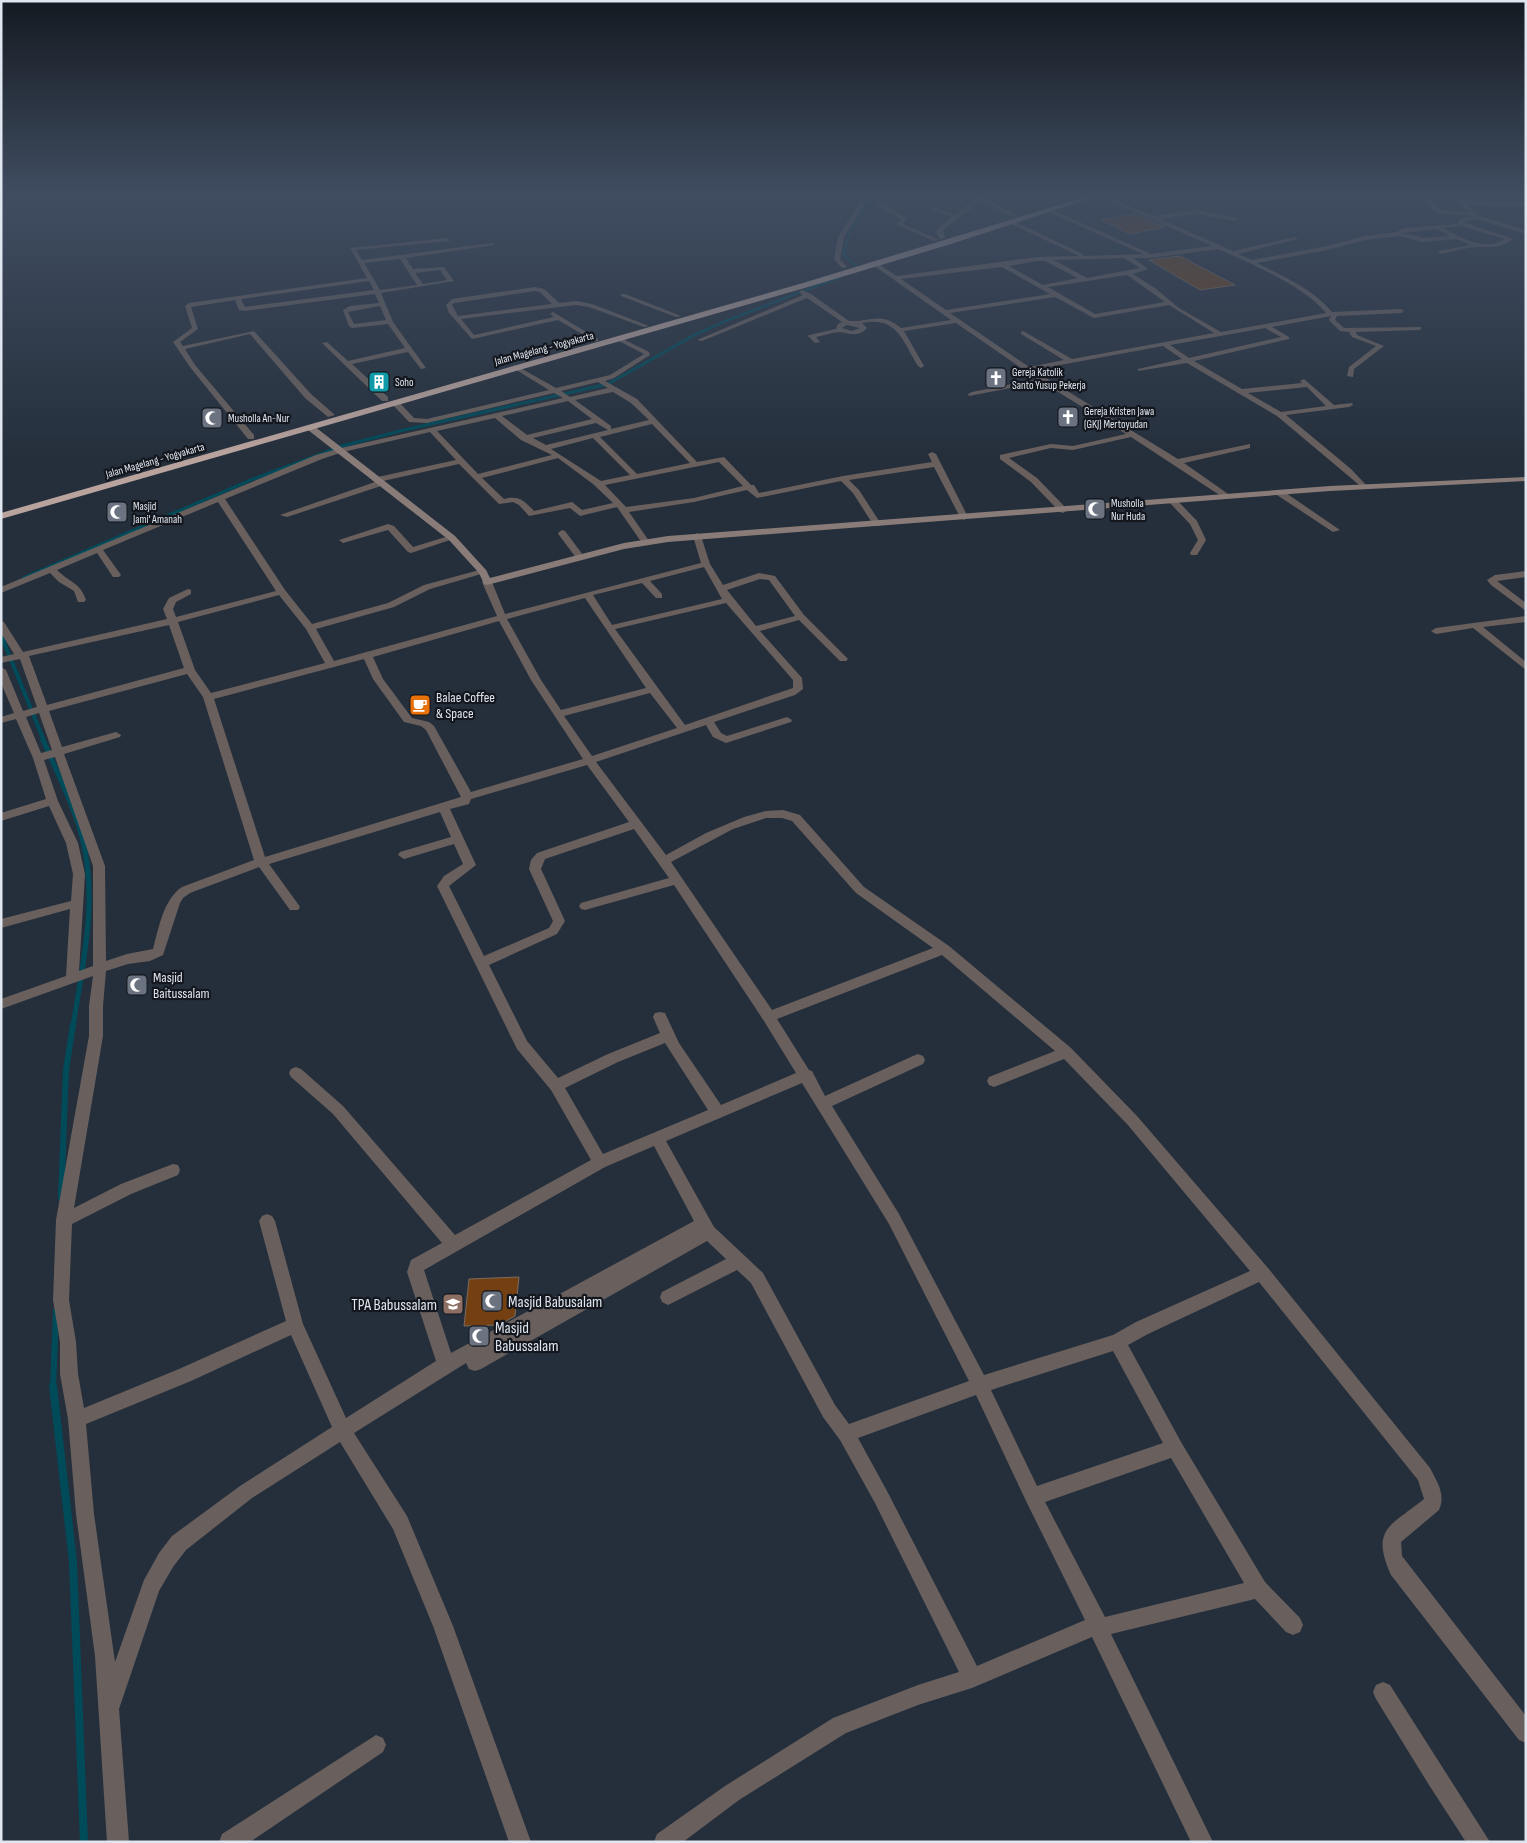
<svg xmlns="http://www.w3.org/2000/svg" width="1527" height="1843" viewBox="0 0 1527 1843" font-family="'Sofia Sans Condensed',sans-serif">
<style>
.lines{fill:none;stroke-linecap:round;stroke-linejoin:round}
.stream-far5{stroke:#004b5a;stroke-width:2.5}
.stream-far4{stroke:#004b5a;stroke-width:3}
.stream-far3{stroke:#004b5a;stroke-width:4}
.stream-far2{stroke:#004b5a;stroke-width:5}
.stream-far1{stroke:#004b5a;stroke-width:6}
.stream{stroke:#004b5a;stroke-width:8}
.building{fill:#744012;stroke:#7b6b5f}
.street{fill:#69605e;fill-rule:evenodd}
.secondary{fill:#897b77;fill-rule:evenodd}
.highway{fill:#b9a39d;fill-rule:evenodd}
.labels{text-anchor:middle;stroke-width:4.5;stroke-linejoin:round;paint-order:stroke}
.far-street-label{font-size:11px;fill:#e0e6ef;stroke:#13171d}
.far-poi-label{font-size:11px;fill:#e0e6ef;stroke:#13171d;text-anchor:start}
.poi-label{font-size:14px;fill:#e0e6ef;stroke:#13171d;text-anchor:start}
.near-poi-label{font-size:16px;fill:#e0e6ef;stroke:#13171d;text-anchor:start}
</style>
<rect width="100%" height="100%" fill="#252f3c"/>
<g class="lines">
<!-- stream-far5 -->
<g class="stream-far5">
<polyline points="859,269 844,255 849,234 871,197"/>
<polyline points="688,338 728,320 840,277"/>
</g>
<!-- stream-far4 -->
<polyline class="stream-far4" points="167,516 251,480 342,446 404,430 608,384 691,337"/>
<!-- stream-far3 -->
<g class="stream-far3">
<polyline points="24,578 170,515"/>
<polyline points="1,635 44,741"/>
</g>
<!-- stream-far2 -->
<path class="stream-far2" d="M43,740C56,770 72,801 81,833C99,896 83,963 73,1026"/>
<!-- stream-far1 -->
<g class="stream-far1">
<polyline points="61,1198 66,1070 73,1025"/>
<polyline points="53,1387 56,1311"/>
</g>
<!-- stream -->
<polyline class="stream" points="53,1386 73,1562 84,1842"/>
</g>
<!-- building -->
<g class="building">
<polygon points="1135,214 1165,227 1130,234 1101,220"/>
<polygon points="1180,256 1235,285 1200,290 1149,260"/>
<polygon points="519,1277 515,1316 499,1325 464,1326 469,1279"/>
</g>
<g class="lines">
<!-- street -->
<g class="street">
<polygon points="863,197 869,197 844,237 840,259 847,267 842,268 834,259 838,237"/>
<polygon points="978,197 985,197 1017,216 1012,217 982,200 943,230 945,238 940,239 936,232 938,228 952,217 932,209 932,207 955,215"/>
<path d="M1101,197H1108L1154,216L1196,210L1238,218L1236,221L1196,214L1160,219L1233,251L1295,237L1298,239L1238,254L1252,260L1327,246L1365,236L1397,232L1404,228L1457,224L1459,219L1473,216L1437,213L1422,197H1427L1441,210L1469,212L1453,197H1458L1463,201L1526,202V206L1467,205L1479,216L1526,230V234L1477,219L1463,222L1513,239C1502,248 1493,247 1479,247C1467,247 1452,252 1440,254L1438,251L1471,245L1456,239L1423,242L1399,236L1365,240L1327,250L1257,263C1283,276 1313,289 1332,312L1401,309L1404,311L1401,313L1337,316L1335,320L1344,328L1421,327V329L1419,330L1356,332L1357,335L1384,346L1354,369L1353,377L1347,376L1349,367L1376,346L1352,337L1349,332L1340,331L1329,320L1331,316L1272,327L1289,337V339L1194,361L1242,389L1302,383L1300,381L1304,379L1334,405L1352,403L1353,405L1349,407L1286,415L1351,469L1368,487L1364,489L1277,416L1187,363L1138,371V369L1182,359L1163,346L1033,370L1178,459L1250,444V448L1184,463L1231,496L1224,498L1131,437L1073,450L1051,448L1009,458L1037,478L1066,508L1067,510L1063,513L1060,512L1031,482L1000,459V455L1051,444L1073,446L1126,434L1042,382L969,396L968,394L972,392L1037,379L956,323L904,331L924,366L921,368L918,366C902,340 897,316 862,323L867,328C859,337 851,334 840,332C833,332 823,336 816,337L820,342L815,343L808,336L809,335L836,329L838,324L842,322L807,298L702,341L697,340L803,295L799,292L802,290L811,294L849,321C871,322 881,311 901,328L951,320L873,265L875,262L897,276L1036,257L1079,256L1009,223L1011,220L1083,254V256L1143,254L1046,211L1048,208L1151,254L1212,246ZM1461,226L1505,239C1485,252 1462,238 1443,228ZM1436,229L1450,236L1423,238L1403,233ZM1218,249C1250,263 1304,286 1326,313L1221,332L1179,308L1155,288L1133,274L1148,269L1133,258H1151ZM1124,258L1140,268L1087,278L1054,260ZM1036,261H1045L1078,278L1043,285L1009,266ZM1002,267L1050,294L946,310L901,279ZM1127,275L1165,302L1095,314L1048,287ZM1055,297L1094,318L1169,305L1214,333L1072,359L1023,331L1021,332V334L1064,360L1029,367L950,313ZM847,325L860,328L852,331L842,328ZM1265,328L1281,337L1189,358L1170,345ZM1307,387L1326,406L1281,412L1248,393Z"/>
<polygon points="879,202 907,218 903,224 939,240 934,241 897,225 901,219 877,205"/>
<path d="M448,238L450,241L356,250L362,260L492,243L495,245L406,258L413,269L444,267L454,281L381,293L393,322L426,368L421,369L408,352L352,364L388,397V401H382L322,343L327,342L348,361L405,348L388,324L352,328L349,326L343,310L350,306L379,303L375,294L245,311L239,310L235,300L191,307L198,329L180,342L183,346L254,331L311,394L335,415L328,417L305,398L250,334L185,349L195,365L254,435V439H248L190,367L173,342L192,328L185,306L189,303L367,278L350,248ZM400,259L417,285L380,290L364,263ZM440,270L447,280L423,284L415,273ZM369,281L374,290L245,307L241,299ZM380,306L386,320L354,324L348,312Z"/>
<path d="M535,287L544,289L559,303L576,301L592,304L649,326L644,327L589,307L576,305L461,319L474,335L554,317L550,314L553,312L598,339V341H594L558,320L472,339L449,313L446,305L452,299ZM535,291L540,292L552,304L458,316L452,305L454,303Z"/>
<polygon points="621,294 625,294 681,316 676,317 621,296"/>
<path d="M619,337L649,352L650,355L614,378L605,381L637,399L697,462L724,457L751,485H754L759,493L843,476L932,462L928,454L932,452L936,454L968,517L964,520L960,517L934,467L849,480L859,490L881,524L880,526H874L853,493L841,481L757,498L747,490L694,502L629,512L649,541L645,544L642,543L617,507L580,516L570,508L529,516L519,505L513,502L499,504L459,464L383,481L385,483L384,485L287,517L280,515L375,482L372,480L373,478L456,460L430,432L343,452L322,459L225,499L285,590L312,624L388,603L424,585L483,569L488,572L430,589L394,607L316,629L334,661L497,616L482,582L484,580L487,579L492,582L505,614L701,563L693,536L697,533L701,536L710,564L723,585L759,573L775,576L804,615L848,659L846,661H840L799,620L760,631L802,678L803,689L795,695L714,722L721,733L727,736L787,717L792,720L791,722L726,743L713,737L706,725L596,762L666,855L706,833L744,817L766,811L783,810L800,815L864,887L949,946L1071,1048L1137,1116L1268,1268L1430,1468C1437,1482 1446,1494 1439,1510L1401,1542L1402,1556L1526,1716V1743L1519,1740L1391,1575C1370,1528 1391,1526 1424,1499L1418,1480L1259,1282L1148,1334L1128,1345L1181,1442L1265,1582L1300,1618L1303,1625L1300,1632L1293,1635L1286,1632L1255,1599L1111,1634L1213,1842H1191L1092,1637L972,1688L918,1705L846,1733L739,1800L683,1842H654L657,1834L725,1786L833,1718L918,1685L959,1672L875,1503L840,1440L823,1417L751,1283L737,1270L674,1302L668,1305L662,1302L660,1297L662,1292L726,1259L707,1241L481,1369L475,1371L469,1369L466,1363L354,1433L407,1516L453,1626L531,1842H509L433,1626L393,1529L340,1442L252,1498L186,1550L173,1567L159,1591L119,1709L129,1842H107L95,1656L76,1514L68,1419L60,1374V1342L53,1300L56,1220L89,1036V1006L93,976L1,1009V999L66,976L70,909L1,928V919L71,901L73,874L66,843L49,806L1,821V813L46,799L33,758L16,719L1,723V717L14,713L1,683V667L6,670L23,711L37,707L20,659L1,663V657L14,654L1,633V621L4,622L23,652L167,619L163,609L169,598L188,589L191,590V594L176,602L173,609L176,617L276,591L218,502L103,550L121,575L119,577H113L97,553L57,570C70,583 80,582 86,600L84,602H78L74,591L59,582L50,573L1,593V587L316,455L341,448L563,398L554,393L427,423L409,422L391,403L398,401L414,418L427,419L549,390L513,368L512,367L515,365L556,388L610,375L644,354L617,340V338ZM598,382L608,388L570,397L561,391ZM613,392L631,403L649,420L611,429V426L575,400ZM568,401L592,419L527,435L502,416ZM495,418L521,440L552,455L478,474L437,431ZM596,423L608,430L546,445L533,438ZM652,424L690,463L637,474L600,437ZM593,438L630,475L601,481L551,449ZM558,458L593,484L613,503L582,510L572,502L534,511C524,500 518,495 504,499L482,478ZM719,462L743,486L694,498L626,507L605,485ZM704,567L722,599L612,625L593,595L642,583L656,598H662V594L650,581ZM760,579L769,580L795,616L756,626L727,590ZM279,595L306,629L325,663L211,693L195,670L178,622ZM585,598L646,688L561,710L541,680L507,619ZM726,603L793,680V688L685,725L615,629ZM499,621L531,680L583,759L471,792L434,726L429,722L412,718L383,679L373,657ZM169,625L184,668L47,705L29,656ZM364,659L373,679L404,722L421,726L426,730L461,797L265,857L214,699ZM187,674L203,697L254,860L182,887C163,900 159,928 153,949L127,954L106,961L105,866L64,754L120,737L121,735L116,732L62,747L49,711ZM650,693L677,728L592,756L564,716ZM39,713L52,750L41,753L26,717ZM55,757L93,866V966L79,971L85,874L78,843L58,801L44,760ZM587,765L629,822L537,853L531,860L529,869L553,921L549,928L484,956L449,886L476,865L450,809L469,804L471,799ZM440,812L451,837L400,852L398,855L404,859L454,844L463,864L444,876L437,886L517,1049L551,1090L591,1160L455,1235L343,1106L301,1069L296,1067L291,1069L289,1073L291,1077L333,1114L442,1243L411,1260L407,1272L436,1361L346,1418L303,1324L275,1221L272,1216L267,1214L262,1216L259,1221L286,1321L179,1369L84,1408L78,1374L76,1342L69,1300L72,1224L131,1194L178,1175L180,1170L178,1165L173,1164L121,1184L74,1208L103,1036V1006L106,971L128,964L150,961L163,955L180,903L183,898L190,893L259,867L290,910H298L300,907L298,904L269,864ZM766,818H782L792,821L856,893L933,948L772,1010L671,862L733,829ZM634,829L669,878L581,903L579,906L581,909L585,910L674,885L764,1021L796,1073L721,1105L679,1043L665,1013L660,1012L655,1013L653,1017L660,1033L608,1054L558,1078L527,1041L489,965L557,934L565,921L541,869L545,859ZM942,955L1055,1051L989,1077L987,1081L989,1085L994,1087L1064,1059L1127,1124L1250,1271L1136,1322L1113,1335L984,1375L899,1214L832,1106L923,1064L925,1060L923,1056L918,1054L913,1056L825,1096L812,1071L809,1070L777,1019ZM665,1043L708,1110L603,1154L565,1088L618,1062ZM802,1083L889,1224L969,1381L849,1424L835,1405L763,1273L714,1227L666,1141ZM654,1146L694,1221L451,1353L424,1270L605,1167ZM291,1335L332,1427L240,1486L172,1536L159,1553L144,1580L115,1662L94,1514L86,1424L191,1381ZM1113,1351L1163,1443L1037,1486L991,1390ZM976,1395L1027,1503L1085,1620L977,1666L887,1491L858,1438ZM1171,1458L1244,1583L1105,1617L1045,1502Z"/>
<polygon points="1277,491 1283,491 1340,530 1333,532 1277,495"/>
<polygon points="1169,498 1175,498 1197,521 1206,540 1197,555 1191,555 1190,553 1198,540 1190,524 1169,502"/>
<polygon points="388,524 394,526 413,547 452,535 456,538 411,553 408,552 388,530 343,543 339,540"/>
<polygon points="562,530 565,531 583,555 583,559 577,559 559,535 558,533"/>
<polygon points="1526,571 1526,577 1497,581 1526,603 1526,611 1491,585 1487,580 1495,575"/>
<polygon points="1526,616 1526,622 1483,627 1526,662 1526,670 1473,628 1436,634 1431,631 1436,628"/>
<polygon points="1383,1682 1390,1685 1490,1842 1466,1842 1429,1785 1376,1699 1373,1692 1376,1685"/>
<polygon points="376,1735 383,1738 386,1745 383,1752 250,1842 219,1842 222,1834"/>
</g>
<!-- secondary -->
<polygon class="secondary" points="308,426 314,426 455,536 486,570 490,578 624,543 668,536 1330,486 1526,477 1526,481 1330,491 668,542 624,549 487,585 484,584 479,573 449,540 308,430"/>
<!-- highway -->
<polygon class="highway" points="1085,197 1095,197 951,244 808,287 1,519 1,513 803,283"/>
</g>
<!-- sky -->
<linearGradient id="sky" x2="0" y2="1"><stop stop-color="#141a21"/><stop offset="0.43" stop-color="#404d61"/><stop offset="1" stop-color="#404d61" stop-opacity="0"/></linearGradient>
<rect width="1527" height="455" fill="url(#sky)"/>
<!-- icons -->
<defs>
<g id="church-square" transform="scale(1.125)"><rect x="-9" y="-9" width="18" height="18" rx="4" fill="#6b7280" stroke="#13171d"/><path d="M-1.2-6h2.4v3.5h3.3v2.4h-3.3V6h-2.4V-.1h-3.3v-2.4h3.3Z" fill="#fff"/></g>
<g id="building-square" transform="scale(1.125)"><rect x="-9" y="-9" width="18" height="18" rx="4" fill="#0f9aa8" stroke="#13171d"/><path d="M-4-6H4V6H1V3H-1V6H-4ZM-2.5-4.3h1.7v1.8h-1.7ZM.8-4.3h1.7v1.8H.8ZM-2.5-1h1.7V.8h-1.7ZM.8-1h1.7V.8H.8Z" fill="#fff"/></g>
<g id="mosque-square" transform="scale(1.125)"><rect x="-9" y="-9" width="18" height="18" rx="4" fill="#6b7280" stroke="#13171d"/><path d="M3.5-4.9A6 6 0 1 0 3.5 4.9A5 5 0 1 1 3.5-4.9Z" fill="#fff"/></g>
<g id="cafe-square" transform="scale(1.125)"><rect x="-9" y="-9" width="18" height="18" rx="4" fill="#e8710a" stroke="#13171d"/><path d="M-5.5-4.5H6V0H3Q3 3.5 0 3.5H-2.5Q-5.5 3.5-5.5 0ZM3-3.2v2h1.7v-2ZM-6 4.5H4V6H-6Z" fill="#fff"/></g>
<g id="school-square" transform="scale(1.125)"><rect x="-9" y="-9" width="18" height="18" rx="4" fill="#8d6e63" stroke="#13171d"/><path d="M0-5L7-2L0 1L-7-2ZM-4 1L0 2.5L4 1V4Q0 6-4 4Z" fill="#fff"/></g>
</defs>
<g fill-rule="evenodd">
<use href="#church-square" x="996" y="378"/>
<use href="#building-square" x="379" y="382"/>
<use href="#church-square" x="1068" y="417"/>
<use href="#mosque-square" x="212" y="418"/>
<use href="#mosque-square" x="1095" y="509"/>
<use href="#mosque-square" x="117" y="512"/>
<use href="#cafe-square" x="420" y="705"/>
<use href="#mosque-square" x="137" y="985"/>
<use href="#mosque-square" x="492" y="1301"/>
<use href="#school-square" x="453" y="1304"/>
<use href="#mosque-square" x="479" y="1336"/>
</g>
<g class="labels">
<!-- far-street labels -->
<g class="far-street-label">
<text transform="translate(544 348) rotate(-15)" y="4">Jalan Magelang - Yogyakarta</text>
<text transform="translate(155 460) rotate(-16)" y="4">Jalan Magelang - Yogyakarta</text>
</g>
<!-- far-poi labels -->
<g class="far-poi-label">
<text x="1012" y="376">Gereja Katolik<tspan x="1012" dy="13">Santo Yusup Pekerja</tspan></text>
<text x="395" y="386">Soho</text>
<text x="1084" y="415">Gereja Kristen Jawa<tspan x="1084" dy="13">(GKJ) Mertoyudan</tspan></text>
<text x="228" y="422">Musholla An-Nur</text>
<text x="1111" y="507">Musholla<tspan x="1111" dy="13">Nur Huda</tspan></text>
<text x="133" y="510">Masjid<tspan x="133" dy="13">Jami' Amanah</tspan></text>
</g>
<!-- poi labels -->
<g class="poi-label">
<text x="436" y="702">Balae Coffee<tspan x="436" dy="16">&amp; Space</tspan></text>
<text x="153" y="982">Masjid<tspan x="153" dy="16">Baitussalam</tspan></text>
</g>
<!-- near-poi labels -->
<g class="near-poi-label">
<text x="508" y="1307">Masjid Babusalam</text>
<text x="437" y="1310" text-anchor="end">TPA Babussalam</text>
<text x="495" y="1333">Masjid<tspan x="495" dy="18">Babussalam</tspan></text>
</g>
</g>
<!-- border -->
<rect width="1527" height="1843" fill="none" stroke="#e0e6ef" stroke-width="5"/>
</svg>
